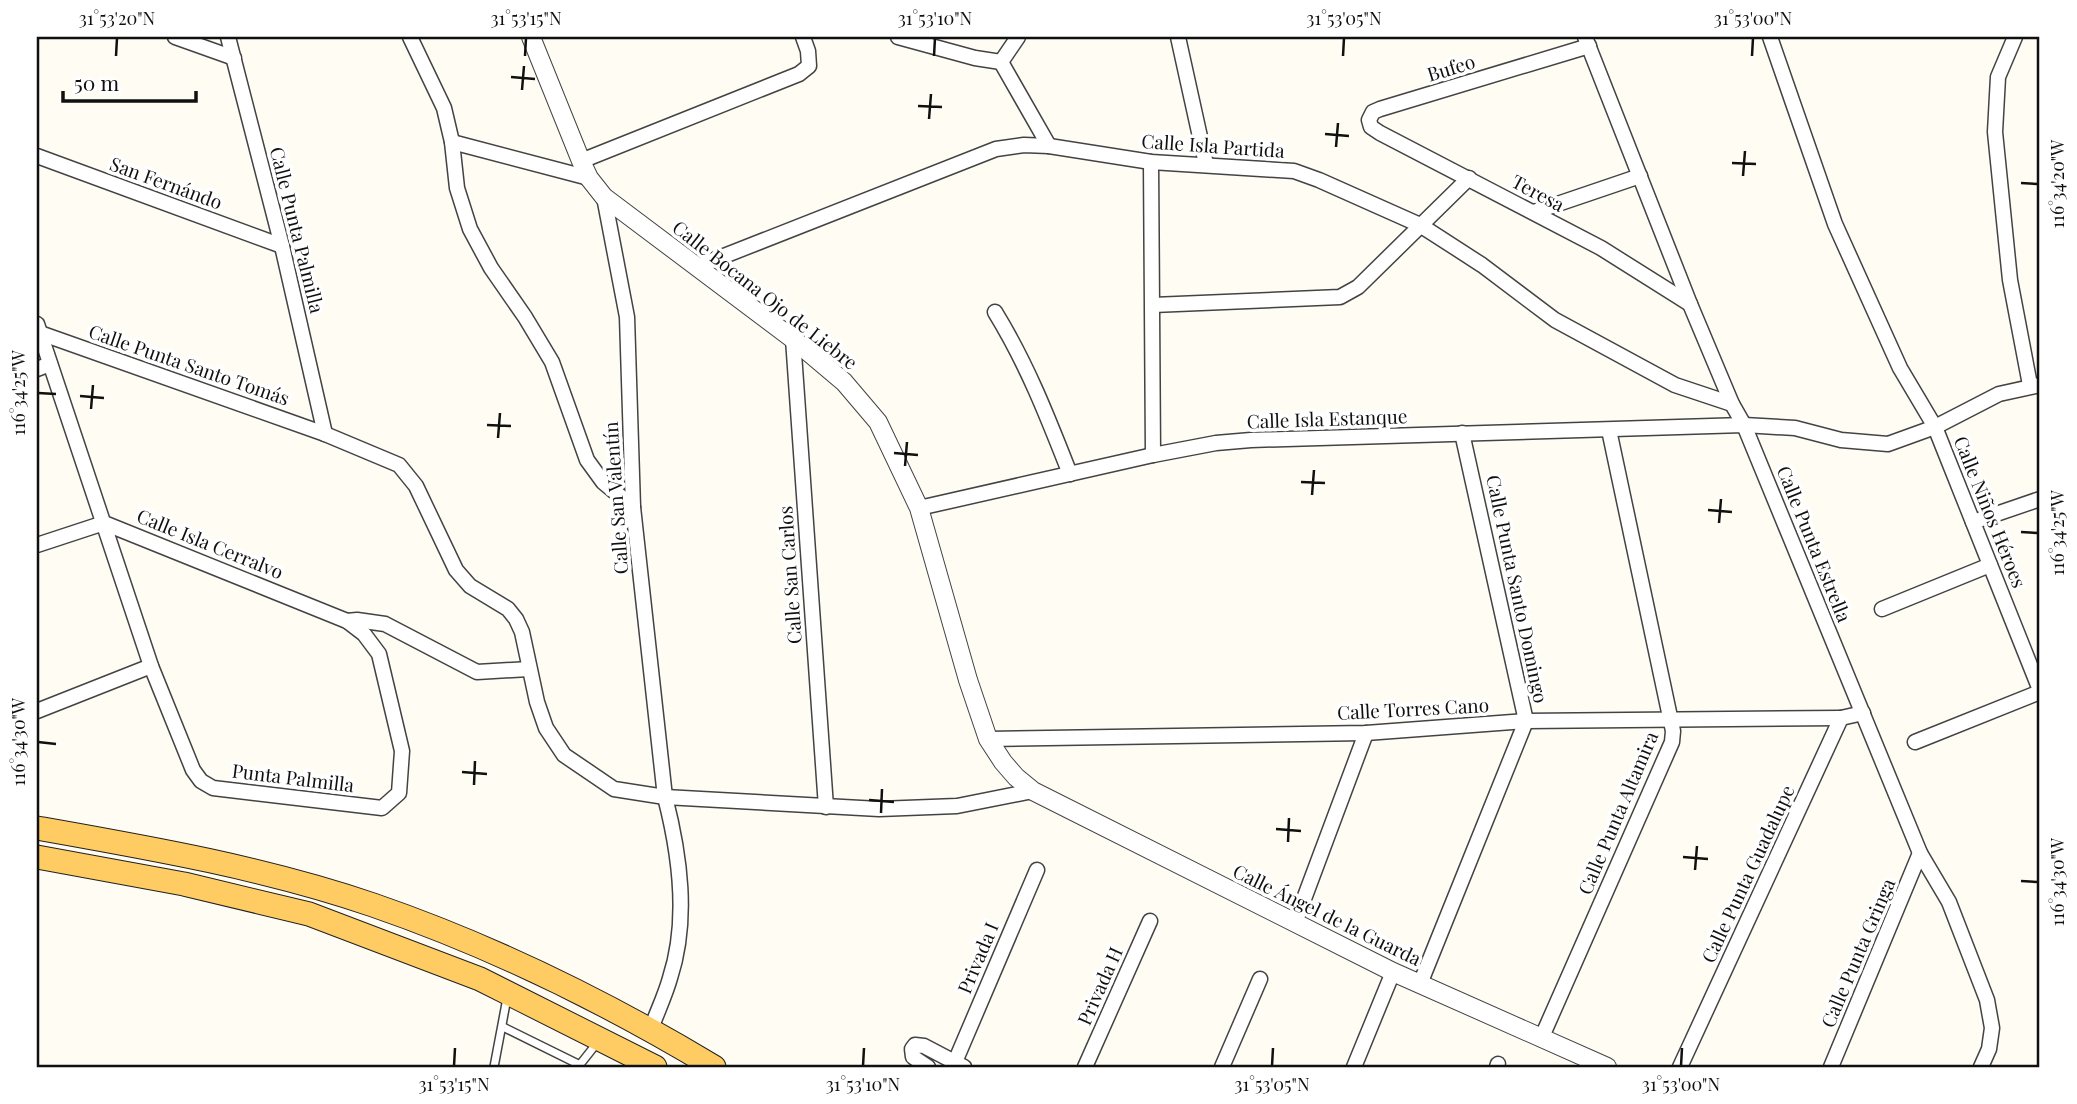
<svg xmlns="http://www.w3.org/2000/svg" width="2077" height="1104" viewBox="0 0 2077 1104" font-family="'Playfair Display',serif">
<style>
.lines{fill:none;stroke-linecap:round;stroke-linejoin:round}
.service-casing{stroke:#434343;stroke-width:10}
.minor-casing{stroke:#434343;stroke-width:17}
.tertiary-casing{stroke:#434343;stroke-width:20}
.primary-casing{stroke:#212121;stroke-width:25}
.service{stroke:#fff;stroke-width:7}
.minor{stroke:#fff;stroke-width:14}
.tertiary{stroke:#fff;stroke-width:18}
.primary{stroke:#ffcc63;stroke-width:23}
.ticks{fill:none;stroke:#101010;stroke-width:2.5}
.labels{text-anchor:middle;stroke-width:7;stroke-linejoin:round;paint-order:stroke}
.street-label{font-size:19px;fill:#101010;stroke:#fff}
.neatline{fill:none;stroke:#101010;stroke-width:2.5}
.ticks-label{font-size:18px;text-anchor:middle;fill:#101010}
</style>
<rect width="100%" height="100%" fill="#fffcf3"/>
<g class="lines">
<!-- service casing -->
<g class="service-casing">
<g id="service">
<polyline points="503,1027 580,1065"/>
<polyline points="494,1067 507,998"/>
<polyline points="578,1067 597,1043"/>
</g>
</g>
<!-- minor casing -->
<g class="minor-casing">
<g id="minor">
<polyline points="175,37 234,58"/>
<polyline points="228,37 282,246 325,434"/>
<polyline points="410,37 444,108 452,142 457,188 470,229 491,268 525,317 552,362 587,460 603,482 633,507"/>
<polyline points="898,37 975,58 1001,62"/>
<polyline points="1178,37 1206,164"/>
<polyline points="1585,37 1690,304 1732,404 1744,425 1920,853 1949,902 1987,1000 1992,1028 1989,1049 1981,1067"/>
<polyline points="1770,37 1835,224 1900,368 1935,427 2040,690"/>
<polyline points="2015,37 1998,77 1995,132 2010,280 2030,385"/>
<polyline points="1589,46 1380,109 1373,112 1369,120 1371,127 1380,133 1601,248 1690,304"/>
<polyline points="1001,62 1049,146"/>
<polyline points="1001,62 1018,37"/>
<polyline points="452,142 589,178"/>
<polyline points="37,156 282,246"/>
<polyline points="581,161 799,74 809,66 808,51 803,37"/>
<polyline points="1151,162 1153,455"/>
<path d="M604,197L627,317L633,507L665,797C680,855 689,920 670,978C665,996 657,1012 651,1029"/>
<polyline points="1534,212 1640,176"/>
<polyline points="696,267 996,149 1024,145 1049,146 1151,162 1294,171 1319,180 1420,225 1482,265 1555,320 1675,385 1732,404"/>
<polyline points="1153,305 1340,297 1358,287 1469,178"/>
<path d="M995,312C1027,364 1048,418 1070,474"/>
<polyline points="37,324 151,666 193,770 201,781 213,788 382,808 399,793 402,751 379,654 364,634 347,621 104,523 37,545"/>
<polyline points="40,333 325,434 399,465 416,486 456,570 470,586 508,609 516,619 522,632 537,702 546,728 564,755 614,789 665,797 879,809 957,806 1033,791"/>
<polyline points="793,339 826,807"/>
<polyline points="37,369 50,364"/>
<polyline points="919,508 1153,455 1216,443 1251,440 1744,425 1795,428 1841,440 1888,444 1935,427 1999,394 2040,385"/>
<polyline points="1973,522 2040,499"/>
<polyline points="1882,609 1990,565"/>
<polyline points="347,621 357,620 385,624 477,672 529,669"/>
<polyline points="37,711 151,666"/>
<polyline points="988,739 1366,733 1526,721 1841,718"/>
<polyline points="1915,742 2040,692"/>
<polyline points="1295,923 1366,733"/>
<polyline points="1420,984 1526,721 1462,433"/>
<polyline points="1541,1039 1672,742 1673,731 1609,430"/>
<polyline points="955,1062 1037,870"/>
<polyline points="928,1067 913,1057 912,1049 915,1045 924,1046 964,1067"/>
<polyline points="1085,1067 1150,921"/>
<polyline points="1222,1067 1260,979"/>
<polyline points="1354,1067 1393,972"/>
<polyline points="1497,1067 1498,1064"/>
<polyline points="1680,1067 1841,718 1863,713"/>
<polyline points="1831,1067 1920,853"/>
</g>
</g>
<!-- tertiary casing -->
<g class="tertiary-casing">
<polyline id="tertiary" points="531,37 581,161 589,178 604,197 793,339 844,382 878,422 919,508 968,680 988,739 1003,762 1016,777 1033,791 1393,972 1607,1067"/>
</g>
<!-- primary casing -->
<g class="primary-casing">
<g id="primary">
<path d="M37,828C150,848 265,868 373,905C492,946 606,1002 714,1067"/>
<polyline points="37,857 184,884 309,914 480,979 655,1067"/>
</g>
</g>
<!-- service -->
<use href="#service" class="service"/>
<!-- minor -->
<use href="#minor" class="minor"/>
<!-- tertiary -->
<use href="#tertiary" class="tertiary"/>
<!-- primary -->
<use href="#primary" class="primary"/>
</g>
<!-- ticks -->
<path class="ticks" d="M116,56L117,38M525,56L526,38M934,56L935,38M1343,56L1344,38M1752,56L1753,38M511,77L535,79M522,90L524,66M918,106L942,107M929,119L931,94M1325,134L1349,136M1336,147L1338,123M1732,163L1756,164M1743,176L1745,151M2021,183L2038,184M38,393L56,394M80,396L104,398M91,409L93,385M487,425L511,426M498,438L500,413M894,453L918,455M905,466L907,442M1301,482L1325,483M1312,495L1314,470M1708,510L1732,512M1719,523L1721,499M2021,532L2038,533M38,742L56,744M462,772L487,774M474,785L475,761M869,800L894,802M881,813L882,789M1276,829L1301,831M1288,842L1289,818M1683,857L1708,859M1695,870L1697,846M2021,881L2038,882M454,1066L455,1048M863,1066L864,1048M1272,1066L1273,1048M1681,1066L1682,1048"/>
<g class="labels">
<!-- street labels -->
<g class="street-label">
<text transform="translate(1451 68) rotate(-17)" y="7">Bufeo</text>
<text transform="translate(1213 146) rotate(4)" y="7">Calle Isla Partida</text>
<text transform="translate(166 183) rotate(20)" y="7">San Fernándo</text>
<text transform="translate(1538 193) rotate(28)" y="7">Teresa</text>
<text transform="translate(297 230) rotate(76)" y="7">Calle Punta Palmilla</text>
<text transform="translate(765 295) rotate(38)" y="7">Calle Bocana Ojo de Liebre</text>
<text transform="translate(189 365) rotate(19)" y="7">Calle Punta Santo Tomás</text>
<text transform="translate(1327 419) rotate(-2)" y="7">Calle Isla Estanque</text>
<text transform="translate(616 498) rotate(-94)" y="7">Calle San Valentín</text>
<text transform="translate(1990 512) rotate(68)" y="7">Calle Niños Héroes</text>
<text transform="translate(210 544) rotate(22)" y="7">Calle Isla Cerralvo</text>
<text transform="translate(1814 544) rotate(68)" y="7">Calle Punta Estrella</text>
<text transform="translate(790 575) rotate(-94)" y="7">Calle San Carlos</text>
<text transform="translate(1517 589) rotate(78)" y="7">Calle Punta Santo Domingo</text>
<text transform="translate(1413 709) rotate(-3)" y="7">Calle Torres Cano</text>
<text transform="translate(293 778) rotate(7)" y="7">Punta Palmilla</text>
<text transform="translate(1618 813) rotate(-67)" y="7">Calle Punta Altamira</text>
<text transform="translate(1748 874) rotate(-65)" y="7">Calle Punta Guadalupe</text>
<text transform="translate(1327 915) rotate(26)" y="7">Calle Ángel de la Guarda</text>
<text transform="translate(1858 953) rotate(-67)" y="7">Calle Punta Gringa</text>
<text transform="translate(978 958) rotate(-67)" y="7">Privada I</text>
<text transform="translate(1100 986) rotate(-66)" y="7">Privada H</text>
</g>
</g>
<!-- border -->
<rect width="2077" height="1104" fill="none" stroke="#ffffff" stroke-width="77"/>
<!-- scale -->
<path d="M63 91v10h133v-10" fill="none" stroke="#101010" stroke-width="3.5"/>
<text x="74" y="91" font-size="21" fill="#101010" stroke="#ffffff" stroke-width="5" paint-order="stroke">50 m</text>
<rect x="38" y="38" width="2000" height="1028" class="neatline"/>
<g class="ticks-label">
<text x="117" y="25">31°53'20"N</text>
<text x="526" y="25">31°53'15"N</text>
<text x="935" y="25">31°53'10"N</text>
<text x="1344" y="25">31°53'05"N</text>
<text x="1753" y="25">31°53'00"N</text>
<text transform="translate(2058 184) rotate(-90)" y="6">116°34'20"W</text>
<text transform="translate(19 393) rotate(-90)" y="6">116°34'25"W</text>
<text transform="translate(2058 533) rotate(-90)" y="6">116°34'25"W</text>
<text transform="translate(19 742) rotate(-90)" y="6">116°34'30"W</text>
<text transform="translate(2058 882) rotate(-90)" y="6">116°34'30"W</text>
<text x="454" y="1091">31°53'15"N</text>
<text x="863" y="1091">31°53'10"N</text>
<text x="1272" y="1091">31°53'05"N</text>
<text x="1681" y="1091">31°53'00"N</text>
</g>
</svg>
